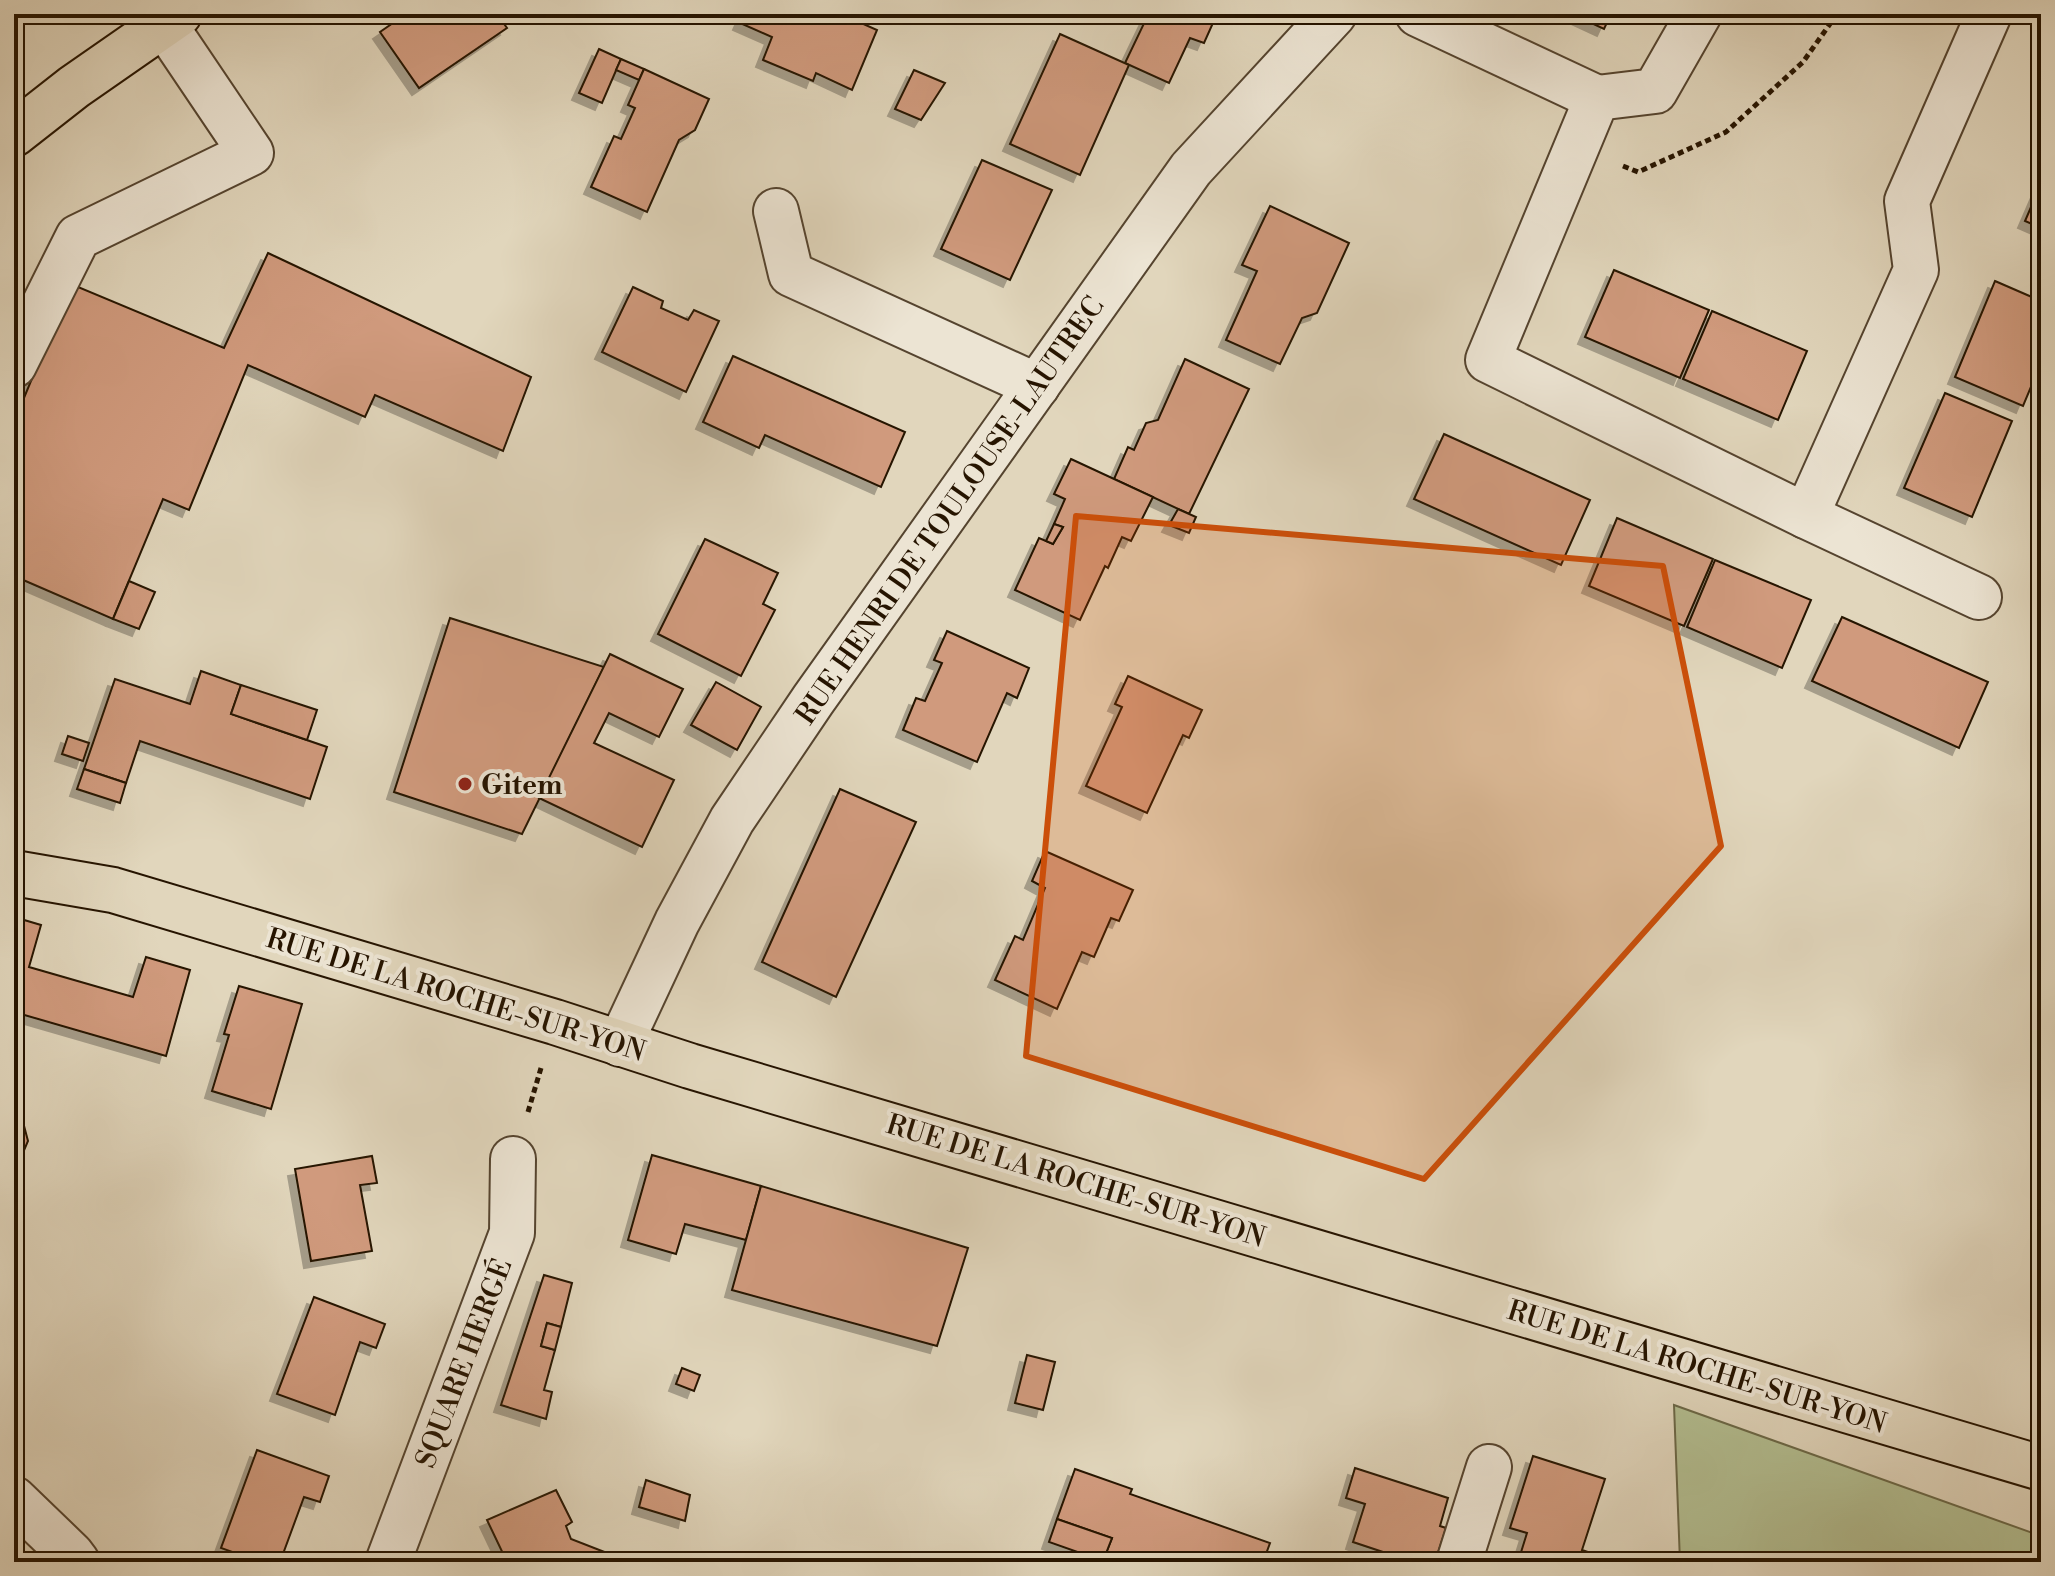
<svg xmlns="http://www.w3.org/2000/svg" width="2055" height="1576" viewBox="0 0 2055 1576" font-family="'Libre Bodoni',serif">
<style>
.green{fill:#b3be91;stroke:#6c6948;stroke-width:2}
.building{fill:#d09a7d;stroke:#261400;stroke-width:2;filter:url(#shadow)}
.lines{fill:none;stroke-linecap:round;stroke-linejoin:round}
.minor-casing{stroke:#55442f;stroke-width:48}
.major-casing{stroke:#261400;stroke-width:48}
.path{stroke:#261400;stroke-width:5;stroke-dasharray:6 4;stroke-linecap:butt}
.minor{stroke:#ece4d3;stroke-width:44}
.major{stroke:#e1d6bc;stroke-width:44}
.marked{fill:#cb4f0a;fill-opacity:0.2;stroke:#cb4f0a;stroke-width:6;stroke-linejoin:round}
.poi-dot{fill:#8f2418;stroke:#ece4d3;stroke-width:3}
.labels{text-anchor:middle;stroke-width:8;stroke-linejoin:round;paint-order:stroke}
.street-label{font-size:28px;fill:#261400;stroke:#ece4d3}
.poi-label{font-size:28px;font-weight:bold;fill:#261400;stroke:#ece4d3;text-anchor:start}
</style>
<defs>
<filter id="shadow"><feDropShadow dx="-7" dy="7" stdDeviation="0" flood-color="#0004"/></filter>
</defs>
<rect width="100%" height="100%" fill="#e1d6bc"/>
<filter id="stains"><feTurbulence type="fractalNoise" baseFrequency=".0025" numOctaves="4"/><feColorMatrix values="0 0 0 0 .2 0 0 0 0 .09 0 0 0 0 .02 0 0 0 .5 -.17"/></filter>
<radialGradient id="worn" r=".72"><stop offset=".6" stop-color="#630" stop-opacity="0"/><stop offset="1" stop-color="#630" stop-opacity=".3"/></radialGradient>
<!-- green -->
<polygon class="green" points="1674,1405 2041,1536 2041,1562 1680,1562"/>
<!-- building -->
<g class="building">
<polygon points="406,14 497,14 507,28 419,88 380,32"/>
<polygon points="744,14 841,14 877,30 852,90 816,73 813,81 763,60 772,37 740,23"/>
<polygon points="1161,14 1217,14 1204,43 1190,38 1169,83 1125,63 1148,15 1158,20"/>
<polygon points="1572,14 1611,14 1604,29"/>
<polygon points="1060,34 1129,65 1080,175 1010,144"/>
<polygon points="599,49 621,59 602,103 579,93"/>
<polygon points="621,59 644,69 639,80 616,70"/>
<polygon points="644,69 709,99 695,130 679,140 647,212 591,187 614,136 621,139 635,108 628,105"/>
<polygon points="914,70 945,83 921,120 895,109"/>
<polygon points="982,160 1052,190 1010,280 941,249"/>
<polygon points="2041,184 2041,228 2025,221"/>
<polygon points="1270,206 1349,243 1317,313 1302,318 1280,364 1226,340 1257,271 1242,265"/>
<polygon points="268,253 531,377 503,451 375,395 365,417 248,365 189,510 163,499 113,619 14,576 14,422 71,284 224,348"/>
<polygon points="1614,270 1709,310 1680,378 1585,337"/>
<polygon points="1995,281 2041,301 2041,363 2023,406 1955,377"/>
<polygon points="633,287 663,301 661,308 688,320 694,310 719,321 686,392 602,352"/>
<polygon points="1712,311 1807,351 1778,420 1683,379"/>
<polygon points="733,356 905,432 881,487 765,435 759,448 703,422"/>
<polygon points="1185,359 1249,389 1189,514 1114,479 1128,447 1134,450 1146,423 1158,420"/>
<polygon points="1945,393 2012,421 1972,517 1904,488"/>
<polygon points="1444,434 1590,500 1561,565 1414,499"/>
<polygon points="1071,459 1153,497 1131,541 1122,537 1108,568 1105,566 1080,620 1015,590 1039,538 1053,544 1063,527 1054,524 1065,499 1054,494"/>
<polygon points="1178,509 1196,517 1189,533 1169,525"/>
<polygon points="1617,518 1713,559 1684,626 1589,586"/>
<polygon points="1054,524 1063,527 1053,544 1046,541"/>
<polygon points="705,539 778,573 763,604 775,610 741,676 658,634"/>
<polygon points="1715,560 1811,600 1782,668 1687,627"/>
<polygon points="129,581 155,592 139,629 113,619"/>
<polygon points="1842,617 1988,682 1959,748 1812,681"/>
<polygon points="450,618 604,667 522,834 394,792"/>
<polygon points="947,631 1029,668 1017,698 1007,693 977,762 903,730 916,698 925,701 942,663 934,660"/>
<polygon points="610,654 683,689 659,737 609,713 594,743 674,780 642,847 539,798"/>
<polygon points="201,671 241,685 231,714 327,747 310,799 140,741 126,783 84,769 115,679 190,704"/>
<polygon points="1128,676 1202,710 1189,738 1183,735 1147,813 1086,786 1122,707 1115,704"/>
<polygon points="716,682 761,707 737,750 691,725"/>
<polygon points="241,685 317,710 307,740 231,714"/>
<polygon points="68,736 89,743 83,761 62,754"/>
<polygon points="84,769 126,783 120,803 77,789"/>
<polygon points="840,789 916,822 836,997 762,962"/>
<polygon points="1045,851 1133,890 1119,921 1111,918 1094,957 1082,952 1057,1009 995,980 1015,936 1023,940 1045,888 1032,881"/>
<polygon points="14,917 41,925 29,967 133,997 146,957 190,970 166,1056 14,1012"/>
<polygon points="239,986 302,1004 271,1109 212,1091 229,1035 224,1034"/>
<polygon points="14,1088 28,1141 14,1174"/>
<polygon points="652,1155 761,1186 746,1240 685,1224 676,1254 628,1240"/>
<polygon points="372,1156 377,1183 360,1185 372,1251 311,1261 295,1169"/>
<polygon points="761,1186 968,1248 937,1346 732,1290"/>
<polygon points="544,1275 572,1283 561,1327 547,1323 541,1346 555,1350 544,1390 552,1392 546,1419 501,1405"/>
<polygon points="314,1297 385,1324 376,1348 360,1342 335,1415 277,1394"/>
<polygon points="547,1323 561,1327 555,1350 541,1346"/>
<polygon points="1027,1355 1055,1362 1043,1410 1015,1403"/>
<polygon points="682,1368 700,1375 694,1391 676,1384"/>
<polygon points="257,1450 329,1476 320,1502 304,1497 280,1562 260,1562 221,1548"/>
<polygon points="1533,1456 1605,1479 1582,1550 1594,1554 1591,1562 1518,1562 1527,1533 1510,1528"/>
<polygon points="1355,1468 1448,1498 1440,1526 1446,1528 1435,1562 1413,1562 1353,1542 1365,1504 1346,1498"/>
<polygon points="1075,1469 1132,1489 1130,1494 1270,1543 1263,1562 1103,1561 1112,1538 1057,1519"/>
<polygon points="646,1480 690,1495 685,1521 639,1507"/>
<polygon points="556,1490 572,1522 566,1526 571,1539 625,1560 625,1562 507,1562 487,1520"/>
<polygon points="1057,1519 1112,1538 1103,1561 1049,1542"/>
</g>
<g class="lines">
<!-- minor casing -->
<g class="minor-casing">
<g id="minor">
<polyline points="1418,14 1597,98"/>
<polyline points="1699,14 1655,91 1597,98 1488,360 1806,516 1979,597"/>
<polyline points="776,211 791,274 1037,386"/>
<polyline points="14,365 78,237 251,153 164,24"/>
<polyline points="1806,516 1916,270 1907,201 1989,14"/>
<polyline points="620,1044 677,922 732,820 813,700 1191,169 1334,14"/>
<polyline points="14,1499 71,1554 77,1562"/>
<polyline points="388,1562 512,1233 513,1159"/>
<polyline points="1459,1562 1489,1467"/>
</g>
</g>
<!-- major casing -->
<g class="major-casing">
<g id="major">
<polyline points="14,134 74,87 179,14"/>
<polyline points="14,873 113,890 555,1022 690,1066 2041,1468"/>
</g>
</g>
<!-- path -->
<g class="path">
<polyline points="1623,166 1638,172 1726,132 1803,62 1837,14"/>
<polyline points="528,1112 541,1068"/>
</g>
<!-- minor -->
<use href="#minor" class="minor"/>
<!-- major -->
<use href="#major" class="major"/>
</g>
<!-- marked area -->
<path class="marked" d="M1076,516L1663,566L1721,846L1424,1179L1026,1056Z"/>
<!-- markers -->
<circle class="poi-dot" cx="465" cy="784" r="8"/>
<g class="labels">
<!-- street labels -->
<g class="street-label">
<text transform="translate(949 510) rotate(-55)" y="10">RUE HENRI DE TOULOUSE-LAUTREC</text>
<text transform="translate(456 994) rotate(17)" y="10">RUE DE LA ROCHE-SUR-YON</text>
<text transform="translate(1076 1180) rotate(17)" y="10">RUE DE LA ROCHE-SUR-YON</text>
<text transform="translate(463 1363) rotate(-69)" y="10">SQUARE HERGÉ</text>
<text transform="translate(1697 1366) rotate(17)" y="10">RUE DE LA ROCHE-SUR-YON</text>
</g>
<!-- poi labels -->
<g class="poi-label">
<text x="481" y="794">Gitem</text>
</g>
</g>
<!-- margin -->
<rect width="2055" height="1576" fill="none" stroke="#e1d6bc" stroke-width="48"/>
<rect x="16" y="16" width="2023" height="1544" fill="none" stroke="#261400" stroke-width="4"/>
<rect x="24" y="24" width="2007" height="1528" fill="none" stroke="#261400" stroke-width="2"/>
<rect width="100%" height="100%" filter="url(#stains)"/>
<rect width="100%" height="100%" fill="url(#worn)"/>
</svg>
